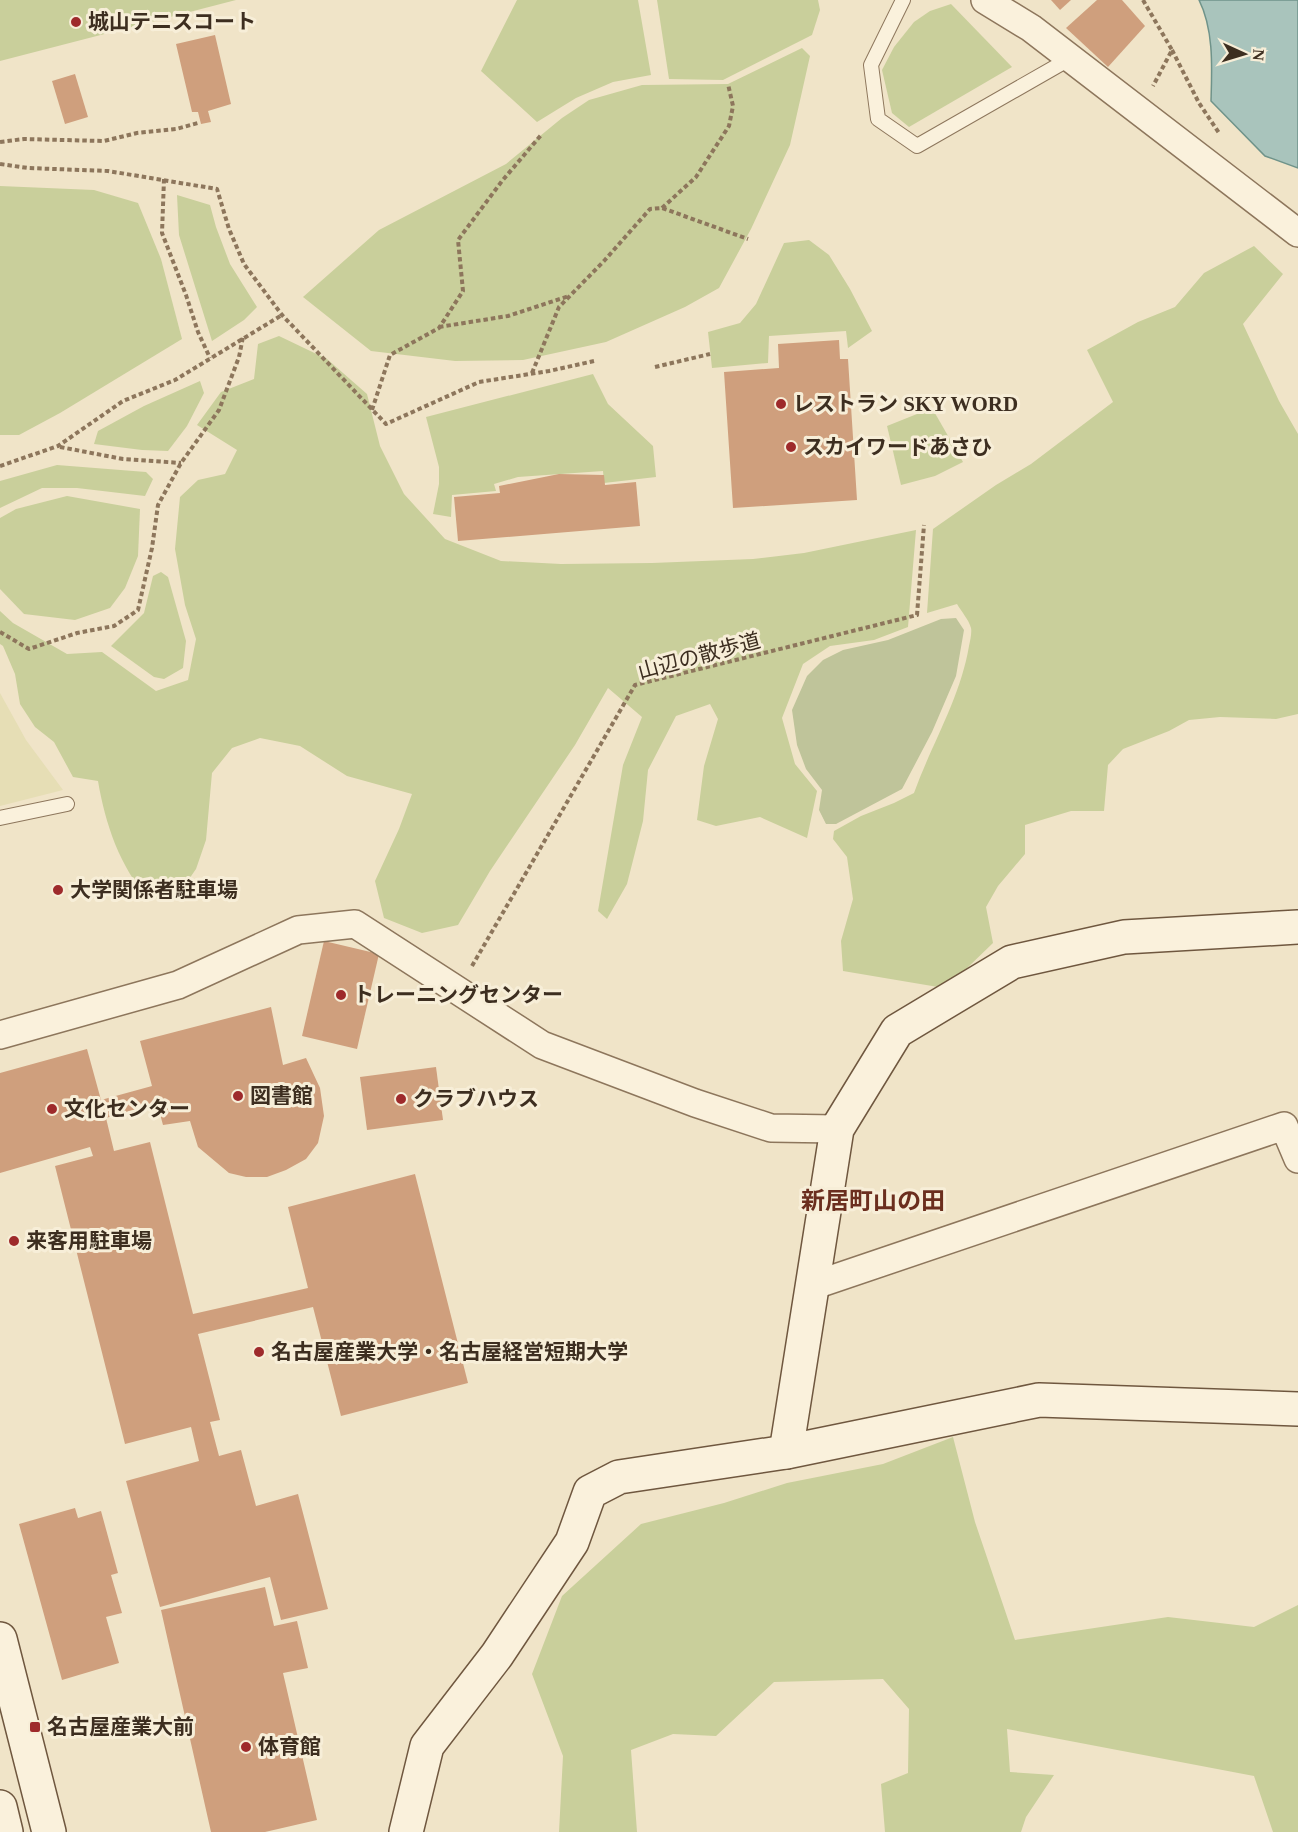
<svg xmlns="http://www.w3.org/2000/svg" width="1298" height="1832" viewBox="0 0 1298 1832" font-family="'Times New Roman','Noto Sans JP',serif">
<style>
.farmland{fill:#e6deb5}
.green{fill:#c9cf9b}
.cemetery{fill:#bfc49a}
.water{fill:#a9c4bc;stroke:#6f938a;stroke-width:1.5}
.building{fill:#cf9f7d}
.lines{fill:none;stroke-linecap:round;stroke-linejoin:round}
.lane-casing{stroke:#8d765c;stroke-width:16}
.street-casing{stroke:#8d765c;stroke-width:30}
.secondary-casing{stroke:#6f573f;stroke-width:36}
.path{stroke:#8d765c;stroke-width:4;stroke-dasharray:4.5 3;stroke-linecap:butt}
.lane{stroke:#faf1dc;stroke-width:14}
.street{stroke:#faf1dc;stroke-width:27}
.secondary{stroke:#faf1dc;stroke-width:33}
.poi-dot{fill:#9e2a2b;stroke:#f7eed8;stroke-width:2}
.labels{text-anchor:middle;stroke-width:6;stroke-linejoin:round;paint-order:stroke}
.poi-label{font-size:21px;font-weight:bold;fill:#3d2e20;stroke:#f7eed8;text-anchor:start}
.street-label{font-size:21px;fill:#3d2e20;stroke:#f7eed8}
.quarter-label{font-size:24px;font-weight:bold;fill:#6b2e1e;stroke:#f7eed8}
</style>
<rect width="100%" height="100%" fill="#f0e4c8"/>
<!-- farmland -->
<polygon class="farmland" points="0,693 26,740 63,790 0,806"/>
<!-- green -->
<g class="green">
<polygon points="0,0 236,0 0,61"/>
<polygon points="517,0 638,0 651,75 613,82 576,98 537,122 481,71"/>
<polygon points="657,0 818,0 820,10 812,35 723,80 669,79"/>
<polygon points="951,4 1012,67 909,127 892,113 882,70 894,47 914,22 930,11"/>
<polygon points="802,48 810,56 790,145 751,229 719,288 685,307 606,342 523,360 455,361 371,351 303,297 379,230 506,164 562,118 589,100 642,85 728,84"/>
<polygon points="0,186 94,190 138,203 161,259 182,339 60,413 19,435 0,435"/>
<polygon points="177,195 210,205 216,227 230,264 257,307 244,320 212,341 179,235"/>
<polygon points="809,240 829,255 850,289 872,331 848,348 846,331 769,336 768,363 712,368 708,332 740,323 756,304 784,243"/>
<path d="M1254,246L1283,274L1243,324L1279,401L1298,434V714L1276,719L1220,717L1189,720L1169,731L1123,749L1108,765L1104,811H1071L1025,825V854L998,886L986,907L993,943L964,971L938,987L843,971L841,941L853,899L847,857L833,839L834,831L861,816L894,803L914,793C932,743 960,699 969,646C970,641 972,633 971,628C969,620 961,611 957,604L927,613L933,529L996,485L1031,464L1113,402L1087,350L1138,322L1175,307L1204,273Z"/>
<path d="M279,336L327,359L367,394L380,446L404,494L445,539L501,561L561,564L652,563L753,559L804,553L916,530L908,627L874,640L830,646L803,664L782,718L795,764L817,791L807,838L760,817L716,826L697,820L704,766L718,719L710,704L676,716L648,770L643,821L627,884L607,919L598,911L623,765L642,717L608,688L575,745L490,871L458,925L422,933L384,918L375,881L399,829L412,794L347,776L300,746L260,738L232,748L212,773L206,840L196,869L176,898L149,899C120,868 105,823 98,781L73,777L54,742L35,727L20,704L15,674L3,646L0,644V611L13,623L67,654L102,652L156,691L188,680L196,639L185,605L175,549L180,497L198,480L225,474L237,450L197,425L221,392L254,379L258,344Z"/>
<polygon points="593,374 608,404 653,446 656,477 604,483 603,471 518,477 494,484 496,491 452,495 451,517 433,514 439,484 439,467 426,417"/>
<polygon points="200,381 204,393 187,426 168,451 142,450 94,444 98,431 144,406"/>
<polygon points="932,408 963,462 935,476 901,485 887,426"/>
<polygon points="57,465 146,472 153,479 145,496 77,488 42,488 0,508 0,481"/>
<polygon points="67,496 140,509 138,556 125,588 110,608 75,620 24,614 0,589 0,518 16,509"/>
<polygon points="161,572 168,577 186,641 183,668 164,679 154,677 111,646 144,613 153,576"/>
<polygon points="953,1437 975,1522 1015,1640 1168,1617 1254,1627 1298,1605 1298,1832 1273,1832 1254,1776 1007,1729 1010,1772 1054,1775 1026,1817 1021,1832 885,1832 881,1784 908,1773 909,1709 883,1679 774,1682 716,1736 673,1734 631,1750 637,1832 559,1832 563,1756 532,1674 562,1596 641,1524 724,1503 787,1483 883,1464"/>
</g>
<!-- cemetery -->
<polygon class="cemetery" points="956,618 964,630 956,676 932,732 902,789 836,824 826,824 819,810 822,790 806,769 797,745 792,710 807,676 823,660 843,650 888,640 941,619"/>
<!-- water -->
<path class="water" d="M1199,0H1298V168L1265,156L1211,101C1212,68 1214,30 1199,0Z"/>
<!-- building -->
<g class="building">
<polygon points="1051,0 1071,0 1060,10"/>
<polygon points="1097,0 1122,0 1145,26 1108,67 1066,28"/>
<polygon points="215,35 231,104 208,111 211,122 201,124 198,112 192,112 176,44"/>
<polygon points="75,74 88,117 65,124 52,81"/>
<polygon points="839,340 840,359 848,359 857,500 733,508 724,372 779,368 778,344"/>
<polygon points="559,474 604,475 605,485 636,482 640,526 458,541 454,497 500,493 499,486"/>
<polygon points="324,941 379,954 357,1049 302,1036"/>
<polygon points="271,1007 283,1065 306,1058 320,1088 324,1116 318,1143 306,1159 286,1170 267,1177 246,1177 229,1173 198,1147 190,1121 163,1125 157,1103 106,1118 114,1151 150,1142 193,1314 308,1288 288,1207 415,1174 468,1383 341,1416 313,1307 198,1334 220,1420 210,1422 219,1456 241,1450 256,1506 298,1494 328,1609 281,1620 270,1577 160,1607 126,1481 199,1461 191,1427 125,1444 55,1166 93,1156 90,1147 0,1173 0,1073 87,1049 101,1100 152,1086 140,1041"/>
<polygon points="436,1067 443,1120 367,1130 360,1077"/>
<polygon points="75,1508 78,1518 101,1511 118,1573 111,1575 122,1613 106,1617 119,1663 62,1680 19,1524"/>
<polygon points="265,1587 274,1626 297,1621 308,1668 283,1673 317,1820 265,1832 211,1832 161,1610"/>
</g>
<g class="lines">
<!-- lane casing -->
<g class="lane-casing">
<g id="lane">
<polyline points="903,0 871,65 878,119 917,146 1071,58"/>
<polyline points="0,818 67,804"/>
</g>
</g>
<!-- street casing -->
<g class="street-casing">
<g id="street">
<polyline points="985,0 1031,28 1298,233"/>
<polyline points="0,1035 178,985 298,930 355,924 542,1045 695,1103 771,1128 837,1129"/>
<polyline points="812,1286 1284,1126 1298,1159"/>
</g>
</g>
<!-- secondary casing -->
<g class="secondary-casing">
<g id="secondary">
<polyline points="786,1452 837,1129 897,1031 1012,962 1124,937 1298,927"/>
<polyline points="0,1639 49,1832"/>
<polyline points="0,1807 6,1832"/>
<polyline points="406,1832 427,1746 497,1655 572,1542 590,1492 619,1477 786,1452 1039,1400 1298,1409"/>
</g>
</g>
<!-- path -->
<g class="path">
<polyline points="1143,0 1172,50 1153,86"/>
<polyline points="1172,50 1199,103 1219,133"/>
<polyline points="0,142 24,139 104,141 137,133 176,129 198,123"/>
<polyline points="0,164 28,168 108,171 217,189 229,229 244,264 282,315 386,424 479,382 549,371 594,361"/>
<polyline points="164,179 162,233 186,295 198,332 210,358"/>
<polyline points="662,208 696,177 729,126 733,106 728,84"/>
<polyline points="439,327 508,316 569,296"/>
<polyline points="655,367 710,354"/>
<polyline points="532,373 559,307 604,261 650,209 662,208 748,239"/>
<polyline points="372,410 390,355 439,328 463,291 458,240 502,181 542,134"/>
<polyline points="60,447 123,459 181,463"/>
<polyline points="0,466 58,446 123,401 175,380 282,315"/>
<polyline points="0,632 29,649 77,633 114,626 138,610 152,548 158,505 181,463 219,410 239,357 243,337"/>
<polyline points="472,966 635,685 917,615 924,525"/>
</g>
<!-- lane -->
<use href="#lane" class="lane"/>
<!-- street -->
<use href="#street" class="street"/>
<!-- secondary -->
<use href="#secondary" class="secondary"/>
</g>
<!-- markers -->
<g class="poi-dot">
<circle cx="76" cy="22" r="6"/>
<circle cx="781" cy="404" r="6"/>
<circle cx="791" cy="447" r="6"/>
<circle cx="58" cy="890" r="6"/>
<circle cx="341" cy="995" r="6"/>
<circle cx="238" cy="1096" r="6"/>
<circle cx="401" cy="1099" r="6"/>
<circle cx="52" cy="1109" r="6"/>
<circle cx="14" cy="1241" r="6"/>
<circle cx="259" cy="1352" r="6"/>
<rect x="29" y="1721" width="12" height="12" rx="3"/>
<circle cx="246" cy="1747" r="6"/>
</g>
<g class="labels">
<!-- poi labels -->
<g class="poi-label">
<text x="88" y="29">城山テニスコート</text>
<text x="793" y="411">レストラン SKY WORD</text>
<text x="803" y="454">スカイワードあさひ</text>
<text x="70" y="897">大学関係者駐車場</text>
<text x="353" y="1002">トレーニングセンター</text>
<text x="250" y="1103">図書館</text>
<text x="413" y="1106">クラブハウス</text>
<text x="64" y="1116">文化センター</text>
<text x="26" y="1248">来客用駐車場</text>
<text x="271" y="1359">名古屋産業大学・名古屋経営短期大学</text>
<text x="47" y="1734">名古屋産業大前</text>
<text x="258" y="1754">体育館</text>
</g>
<!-- street labels -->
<g class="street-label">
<text transform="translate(699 656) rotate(-15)" y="7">山辺の散歩道</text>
</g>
<!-- quarter labels -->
<g class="quarter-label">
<text x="873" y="1209">新居町山の田</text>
</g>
</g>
<!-- north arrow -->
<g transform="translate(1244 54) rotate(94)" stroke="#f7eed8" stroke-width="4.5" paint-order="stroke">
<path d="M0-4.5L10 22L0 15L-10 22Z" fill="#3d2e20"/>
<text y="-9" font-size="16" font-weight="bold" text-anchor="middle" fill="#3d2e20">N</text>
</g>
</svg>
